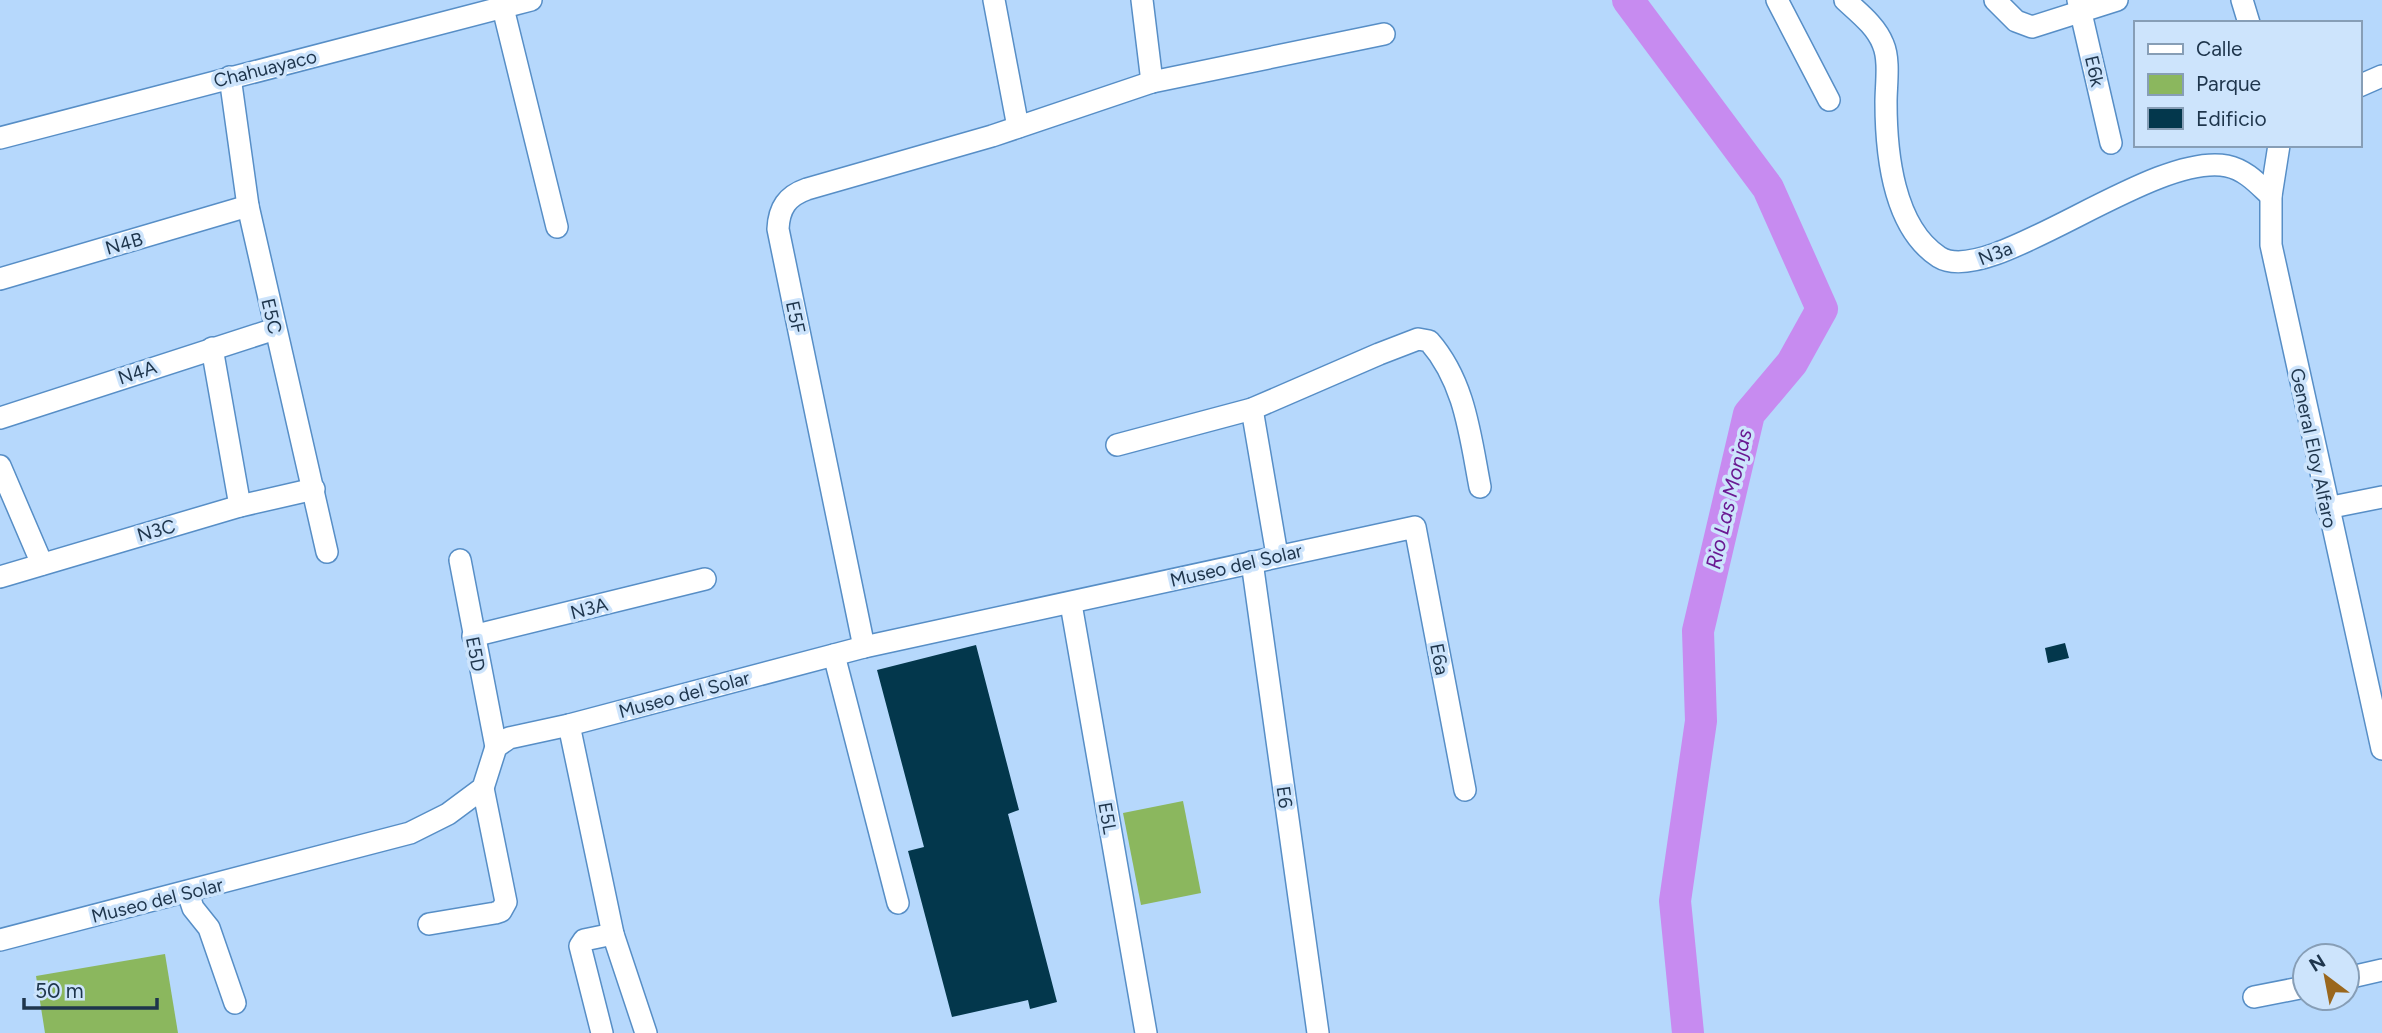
<svg xmlns="http://www.w3.org/2000/svg" width="2382" height="1033" viewBox="0 0 2382 1033" font-family="Figtree,sans-serif">
<style>
.green{fill:#8bb75e}
.lines{fill:none;stroke-linecap:round;stroke-linejoin:round}
.river{stroke:#c78bf0;stroke-width:32}
.building{fill:#03374c}
.minor-casing{stroke:#578ec6;stroke-width:24}
.minor{stroke:#fff;stroke-width:21}
.labels{text-anchor:middle;stroke-width:7;stroke-linejoin:round;paint-order:stroke}
.street-label{font-size:19px;fill:#1e354c;stroke:#cde4fc}
.water-label{font-size:21px;font-style:italic;fill:#6a1992;stroke:#cde4fc}
</style>
<rect width="100%" height="100%" fill="#b6d8fc"/>
<!-- green -->
<g class="green">
<polygon points="1183,801 1201,893 1141,905 1123,813"/>
<polygon points="165,954 178,1033 45,1033 36,976"/>
</g>
<g class="lines">
<!-- river -->
<polyline class="river" points="1628,0 1768,188 1822,309 1792,363 1749,414 1698,631 1701,721 1675,901 1688,1033"/>
</g>
<!-- building -->
<g class="building">
<polygon points="2065,643 2069,658 2048,663 2045,648"/>
<polygon points="976,645 1019,810 1008,814 1057,1002 1030,1009 1028,1000 952,1017 908,851 924,847 877,670"/>
</g>
<g class="lines">
<!-- minor casing -->
<g class="minor-casing">
<g id="minor">
<polyline points="994,0 1018,127"/>
<polyline points="1142,0 1152,82"/>
<polyline points="1777,0 1829,100"/>
<path d="M1845,0C1859,13 1876,26 1883,44C1890,60 1886,85 1886,102C1886,152 1893,227 1939,257C1990,289 2151,151 2227,166C2246,170 2258,184 2271,196"/>
<polyline points="1995,0 2016,21 2032,27 2117,0"/>
<polyline points="2078,0 2111,143"/>
<polyline points="2242,0 2249,23"/>
<polyline points="503,8 557,227"/>
<polyline points="230,77 248,206 327,552"/>
<polyline points="2359,86 2382,76"/>
<polyline points="0,138 531,0"/>
<polyline points="2279,145 2271,196 2271,245 2382,749"/>
<polyline points="0,279 248,206"/>
<polyline points="212,348 240,506"/>
<polyline points="1252,409 1277,555"/>
<polyline points="0,418 275,329"/>
<path d="M1117,445L1252,409L1379,354L1418,339L1429,341C1465,382 1470,435 1480,487"/>
<polyline points="0,466 42,564"/>
<polyline points="2327,508 2382,497"/>
<polyline points="460,560 496,747"/>
<polyline points="1252,562 1318,1033"/>
<polyline points="0,577 240,506 314,489"/>
<polyline points="1071,604 1146,1033"/>
<polyline points="473,636 705,579"/>
<path d="M864,647L778,229C779,208 787,196 807,189L992,136L1152,82L1384,34"/>
<polyline points="834,655 898,903"/>
<polyline points="569,725 613,934 646,1033"/>
<polyline points="188,893 193,908 209,928 235,1003"/>
<polyline points="429,924 495,913 501,911 506,902 483,788"/>
<polyline points="0,940 410,833 448,814 483,788 496,747 509,738 569,725 864,647 1415,527 1465,790"/>
<polyline points="2347,978 2382,970"/>
<polyline points="2254,997 2305,987"/>
<polyline points="602,1033 580,946 584,940 613,934"/>
</g>
</g>
<!-- minor -->
<use href="#minor" class="minor"/>
</g>
<g class="labels">
<!-- street labels -->
<g class="street-label">
<text transform="translate(265 68) rotate(-14)" y="7">Chahuayaco</text>
<text transform="translate(2095 71) rotate(77)" y="7">E6k</text>
<text transform="translate(124 243) rotate(-16)" y="7">N4B</text>
<text transform="translate(1995 253) rotate(-21)" y="7">N3a</text>
<text transform="translate(272 316) rotate(77)" y="7">E5C</text>
<text transform="translate(796 317) rotate(78)" y="7">E5F</text>
<text transform="translate(137 372) rotate(-18)" y="7">N4A</text>
<text transform="translate(2314 448) rotate(78)" y="7">General Eloy Alfaro</text>
<text transform="translate(156 530) rotate(-16)" y="7">N3C</text>
<text transform="translate(1236 565) rotate(-13)" y="7">Museo del Solar</text>
<text transform="translate(589 608) rotate(-14)" y="7">N3A</text>
<text transform="translate(476 654) rotate(79)" y="7">E5D</text>
<text transform="translate(1440 659) rotate(79)" y="7">E6a</text>
<text transform="translate(684 694) rotate(-15)" y="7">Museo del Solar</text>
<text transform="translate(1285 797) rotate(82)" y="7">E6</text>
<text transform="translate(1108 818) rotate(80)" y="7">E5L</text>
<text transform="translate(157 900) rotate(-14)" y="7">Museo del Solar</text>
</g>
<!-- water labels -->
<g class="water-label">
<text transform="translate(1729 499) rotate(-77)" y="7">Rio Las Monjas</text>
</g>
</g>
<!-- legend -->
<rect x="2134" y="21" width="228" height="126" fill="#cde4fc" stroke="#879eb6" stroke-width="2"/>
<rect x="2148" y="44" width="35" height="10" fill="#ffffff" stroke="#879eb6" stroke-width="2"/>
<text x="2196" y="56" font-size="21" fill="#1e354c">Calle</text>
<rect x="2148" y="74" width="35" height="21" fill="#8bb75e" stroke="#879eb6" stroke-width="2"/>
<text x="2196" y="91" font-size="21" fill="#1e354c">Parque</text>
<rect x="2148" y="108" width="35" height="21" fill="#03374c" stroke="#879eb6" stroke-width="2"/>
<text x="2196" y="126" font-size="21" fill="#1e354c">Edificio</text>
<!-- north arrow -->
<g transform="translate(2326 977) rotate(328)"><circle r="33" fill="#cde4fc" stroke="#879eb6" stroke-width="2"/>
<path d="M0-5L12 26L0 18L-12 26Z" fill="#9a671d"/>
<text y="-10" font-size="19" font-weight="bold" text-anchor="middle" fill="#1e354c">N</text>
</g>
<!-- scale -->
<path d="M24 998v10h133v-10" fill="none" stroke="#1e354c" stroke-width="3.5"/>
<text x="35" y="998" font-size="21" fill="#1e354c" stroke="#cde4fc" stroke-width="5" paint-order="stroke">50 m</text>
</svg>
